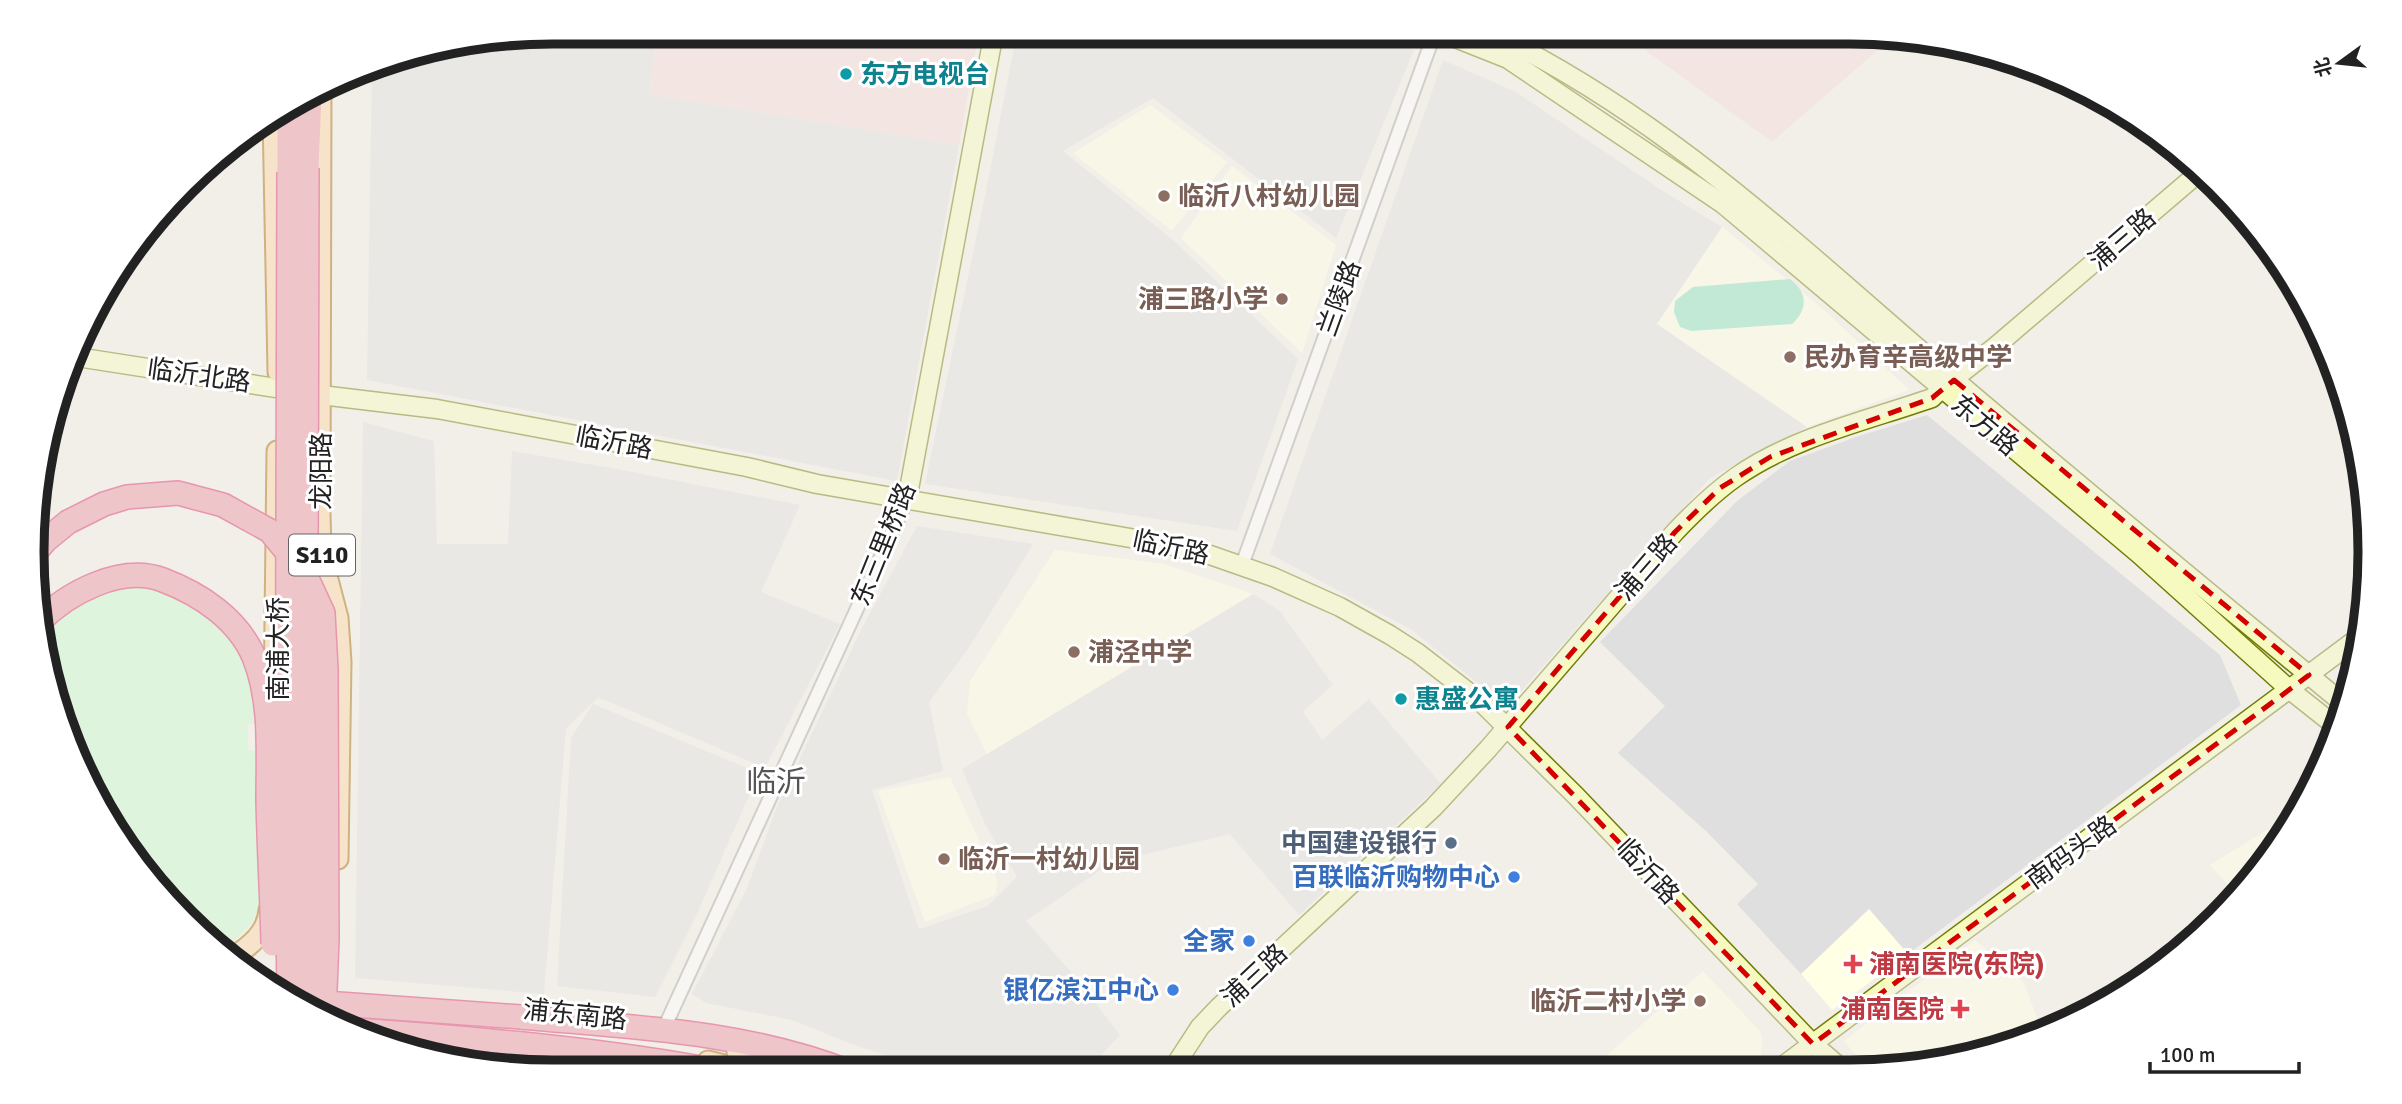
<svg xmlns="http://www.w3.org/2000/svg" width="2402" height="1104" viewBox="0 0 2402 1104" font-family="Signika,'Noto Sans SC',sans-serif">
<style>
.residential{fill:#e0dfdf}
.commercial{fill:#f2dad9}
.education{fill:#ffffe5}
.park{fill:#c8facc}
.pitch{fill:#88e0be}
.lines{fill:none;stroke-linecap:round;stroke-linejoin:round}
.street-casing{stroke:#a9a9a9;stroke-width:16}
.secondary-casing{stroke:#707d05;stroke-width:21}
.primary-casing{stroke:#a06b00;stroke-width:23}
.highway-casing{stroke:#dc2a67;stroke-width:26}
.street{stroke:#fff;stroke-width:12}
.secondary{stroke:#f7fabf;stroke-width:18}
.primary{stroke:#fcd6a4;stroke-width:19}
.highway{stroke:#e892a2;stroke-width:23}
.highway-bridge-casing{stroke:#dc2a67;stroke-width:26;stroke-linecap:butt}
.highway-bridge{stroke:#e892a2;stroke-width:23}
.marked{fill:none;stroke:#d40000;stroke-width:5;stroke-dasharray:14 9;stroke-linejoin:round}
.culture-dot{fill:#0f9aa8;stroke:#fff;stroke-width:2.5}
.education-dot{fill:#8d6e63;stroke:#fff;stroke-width:2.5}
.service-dot{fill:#5c6f8a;stroke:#fff;stroke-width:2.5}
.shop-dot{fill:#3f7fe0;stroke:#fff;stroke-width:2.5}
.health-dot{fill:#e0444e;stroke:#fff;stroke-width:2.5}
.labels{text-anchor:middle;stroke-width:6;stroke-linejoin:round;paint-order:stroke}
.shield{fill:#fff;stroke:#646464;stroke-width:2}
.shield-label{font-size:24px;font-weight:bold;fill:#222}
.culture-label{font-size:26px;font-weight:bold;fill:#0d838f;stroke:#fff;text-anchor:start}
.education-label{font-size:26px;font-weight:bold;fill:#785e54;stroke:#fff;text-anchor:start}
.street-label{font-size:26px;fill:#222;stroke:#fff}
.service-label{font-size:26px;font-weight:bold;fill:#4e5e75;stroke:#fff;text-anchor:end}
.shop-label{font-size:26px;font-weight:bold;fill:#366cbe;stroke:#fff;text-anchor:end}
.health-label{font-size:26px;font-weight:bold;fill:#be3a42;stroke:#fff;text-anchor:start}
.quarter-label{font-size:30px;fill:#555;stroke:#fff}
.rim{fill:none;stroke:#222;stroke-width:9}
</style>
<rect width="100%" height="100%" fill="#f2efe9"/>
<!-- residential -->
<g class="residential">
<polygon points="552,32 658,32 649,94 959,145 897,481 367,380 372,65 384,59"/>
<polygon points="1017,32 1369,32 1414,50 1336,238 1153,98 1063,151 1173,240 1298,359 1237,531 925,484 986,191"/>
<polygon points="1443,60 1516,92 1666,193 1722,227 1658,324 1807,427 1710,478 1507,707 1412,630 1270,554"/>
<polygon points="1927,415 2220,655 2241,705 1908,954 1869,910 1801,974 1737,904 1758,884 1707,832 1618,753 1665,706 1600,642 1737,501 1790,461 1856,437"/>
<polygon points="363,422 434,441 437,544 508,544 512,451 622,470 800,505 761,592 840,624 765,768 598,697 566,729 544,994 355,978"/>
<polygon points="917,526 1033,544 970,646 929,702 943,771 872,790 919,929 988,906 1017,877 985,824 962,769 1253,594 1280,611 1333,685 1303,711 1322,740 1369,699 1441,784 1299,915 1230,834 1112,862 1026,921 1078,980 1120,1035 1086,1071 936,1071 854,1045 792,1020 706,1003 692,994 747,888 777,807 861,630"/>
<polygon points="593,704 759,773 696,916 655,997 557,986 571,738"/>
</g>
<!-- commercial -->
<g class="commercial">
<polygon points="658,32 979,32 959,145 649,94"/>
<polygon points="1620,32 1850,32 1893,37 1772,142"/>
</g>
<!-- education -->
<g class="education">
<polygon points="1150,105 1227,162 1172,231 1073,153"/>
<polygon points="1232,166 1336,245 1302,353 1181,238"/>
<polygon points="1722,227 1824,310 1909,390 1807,427 1657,324"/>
<polygon points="1055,550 1164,564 1253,594 987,754 967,714 970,681"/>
<polygon points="950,777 998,882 995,895 925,922 878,791"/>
<polygon points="2292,818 2263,869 2237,895 2210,865 2267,830"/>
<polygon points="1869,909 1908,954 1832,1010 1801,974"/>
<polygon points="1975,940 2024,983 2043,1034 1918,1068 1867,1068 1844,1041"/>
<polygon points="1703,971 1760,1031 1762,1039 1760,1062 1751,1069 1606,1069 1599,1062"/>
</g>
<!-- park -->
<polygon class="park" points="137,584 182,592 225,629 258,672 262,723 248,724 248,750 262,751 263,900 251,924 230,945 219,950 209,944 101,812 41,653 40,639 58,616 94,593"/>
<!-- pitch -->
<path class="pitch" d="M1790,279C1808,293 1808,309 1792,324L1691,331L1680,327L1674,312L1675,301L1693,287Z"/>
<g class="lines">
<!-- street casing -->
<g class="street-casing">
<g id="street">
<polyline points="1242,565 1435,32"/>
<polyline points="666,1024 907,500"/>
</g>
</g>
<!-- secondary casing -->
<g class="secondary-casing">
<g id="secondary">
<polyline points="1440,32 1508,59 1723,204 2139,554 2290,690 2338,728"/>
<path d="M1489,32C1660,113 1799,246 1941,368C2074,482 2210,593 2345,705"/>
<polyline points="77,357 321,395 437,409 512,423 747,467 817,484 1165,544 1210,555 1273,577 1340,607 1390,635 1418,653 1480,701 1576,796 1813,1044 1841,1068"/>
<polyline points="907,500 994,32"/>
<polyline points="1780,1068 2362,635"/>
<path d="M1172,1070L1200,1027L1219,1007L1433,808L1488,749L1675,532C1694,512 1713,493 1736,477C1793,437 1866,421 1932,398L1941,389L1996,346L2202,170"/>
</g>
</g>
<!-- primary casing -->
<g class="primary-casing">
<g id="primary">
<polyline points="321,88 320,514 321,553 338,618 341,662 338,859"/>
<polyline points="273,114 278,372"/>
<polyline points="274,708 277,451"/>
<path d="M232,958C250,946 267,933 269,910"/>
<polyline points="406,1049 590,1062"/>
<polyline points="737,1052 797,1066"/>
<polyline points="708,1061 752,1072"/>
</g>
</g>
<!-- highway casing -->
<g class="highway-casing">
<g id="highway">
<polyline points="307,168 310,93"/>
<polyline points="289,172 289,103"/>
<path d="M521,1017C630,1027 745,1031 849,1072"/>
<path d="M347,1029C473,1039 598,1048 722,1072"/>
</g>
</g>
<!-- street -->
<use href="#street" class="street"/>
<!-- secondary -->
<use href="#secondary" class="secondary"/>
<!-- primary -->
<use href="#primary" class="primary"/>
<!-- highway -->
<use href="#highway" class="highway"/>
<!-- highway-bridge casing -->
<g class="highway-bridge-casing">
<g id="highway-bridge">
<polyline points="289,172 287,868 289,993"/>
<polyline points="32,556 46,540 68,522 104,504 127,497 178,493 223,505 270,531 305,574 323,613 326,669 327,939 324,1015"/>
<path d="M38,623C67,593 121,564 163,580C200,594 238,619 254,657C272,701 268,753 268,800C269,848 272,896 273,944"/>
<polyline points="311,1002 521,1017"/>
<polyline points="306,1004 308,909 306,569 307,168"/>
</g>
</g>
<!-- highway-bridge -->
<use href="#highway-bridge" class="highway-bridge"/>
</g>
<!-- marked area -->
<path d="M0 0H2402V1104H0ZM1954,380L2309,675L1813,1044L1508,727L1675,532L1720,488L1770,457L1932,398Z" fill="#f2efe9" fill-opacity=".55" fill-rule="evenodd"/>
<path class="marked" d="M1954,380L2309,675L1813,1044L1508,727L1675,532L1720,488L1770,457L1932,398Z"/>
<!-- markers -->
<g class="culture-dot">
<circle cx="846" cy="74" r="7"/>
<circle cx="1401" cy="699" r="7"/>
</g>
<g class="education-dot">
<circle cx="1164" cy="196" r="7"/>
<circle cx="1282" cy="299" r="7"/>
<circle cx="1790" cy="357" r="7"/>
<circle cx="1074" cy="652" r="7"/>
<circle cx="944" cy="859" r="7"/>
<circle cx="1700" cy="1001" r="7"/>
</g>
<circle class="service-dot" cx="1451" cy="843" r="7"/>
<g class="shop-dot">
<circle cx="1514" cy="877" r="7"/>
<circle cx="1249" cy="941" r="7"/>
<circle cx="1173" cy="990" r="7"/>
</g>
<g class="health-dot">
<path d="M1849.5 953.5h7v7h7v7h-7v7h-7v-7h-7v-7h7z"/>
<path d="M1956.5 998.5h7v7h7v7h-7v7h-7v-7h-7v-7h7z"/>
</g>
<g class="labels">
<!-- shield labels -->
<rect class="shield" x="289" y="534.5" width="66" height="41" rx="5"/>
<g class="shield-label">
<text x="322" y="563">S110</text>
</g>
<!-- culture labels -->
<g class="culture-label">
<text x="860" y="83">东方电视台</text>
<text x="1415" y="708">惠盛公寓</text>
</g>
<!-- education labels -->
<g class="education-label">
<text x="1178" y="205">临沂八村幼儿园</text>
<text x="1268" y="308" text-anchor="end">浦三路小学</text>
<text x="1804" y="366">民办育辛高级中学</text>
<text x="1088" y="661">浦泾中学</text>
<text x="958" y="868">临沂一村幼儿园</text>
<text x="1686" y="1010" text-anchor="end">临沂二村小学</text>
</g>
<!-- street labels -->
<g class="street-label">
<text transform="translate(2122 239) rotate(-41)" y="9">浦三路</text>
<text transform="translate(1339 298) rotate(-70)" y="9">兰陵路</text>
<text transform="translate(199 375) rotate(8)" y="9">临沂北路</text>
<text transform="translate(1985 425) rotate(40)" y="9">东方路</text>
<text transform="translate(614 442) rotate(11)" y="9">临沂路</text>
<text transform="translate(321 471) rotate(-90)" y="9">龙阳路</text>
<text transform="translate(883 544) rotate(-68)" y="9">东三里桥路</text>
<text transform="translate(1171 547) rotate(12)" y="9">临沂路</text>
<text transform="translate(1646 567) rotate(-49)" y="9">浦三路</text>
<text transform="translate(278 649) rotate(-90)" y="9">南浦大桥</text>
<text transform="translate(2071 852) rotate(-36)" y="9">南码头路</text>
<text transform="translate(1648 871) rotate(47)" y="9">临沂路</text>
<text transform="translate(1254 975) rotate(-43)" y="9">浦三路</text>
<text transform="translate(575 1014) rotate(6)" y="9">浦东南路</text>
</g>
<!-- service labels -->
<g class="service-label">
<text x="1437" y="852">中国建设银行</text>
</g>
<!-- shop labels -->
<g class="shop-label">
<text x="1500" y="886">百联临沂购物中心</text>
<text x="1235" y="950">全家</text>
<text x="1159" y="999">银亿滨江中心</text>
</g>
<!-- health labels -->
<g class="health-label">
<text x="1869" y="973">浦南医院(东院)</text>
<text x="1944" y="1018" text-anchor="end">浦南医院</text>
</g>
<!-- quarter labels -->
<g class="quarter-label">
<text x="776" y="792">临沂</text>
</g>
</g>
<!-- crop -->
<path d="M0 0H2402V1104H0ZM552 44H1850A508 508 0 0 1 2358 552V552A508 508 0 0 1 1850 1060H552A508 508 0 0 1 44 552V552A508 508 0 0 1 552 44Z" fill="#fff" fill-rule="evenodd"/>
<path class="rim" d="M552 44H1850A508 508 0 0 1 2358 552V552A508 508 0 0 1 1850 1060H552A508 508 0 0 1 44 552V552A508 508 0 0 1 552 44Z"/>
<!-- north arrow -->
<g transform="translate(2339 63) rotate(255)" stroke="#ffffff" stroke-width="5" paint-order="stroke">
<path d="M0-5L12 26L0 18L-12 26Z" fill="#222222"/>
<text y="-10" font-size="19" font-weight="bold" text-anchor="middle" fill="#222222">北</text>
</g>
<!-- scale -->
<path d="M2150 1062v10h149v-10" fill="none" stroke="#222222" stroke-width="3.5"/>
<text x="2160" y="1062" font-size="21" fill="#222222" stroke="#ffffff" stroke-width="5" paint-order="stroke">100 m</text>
</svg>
